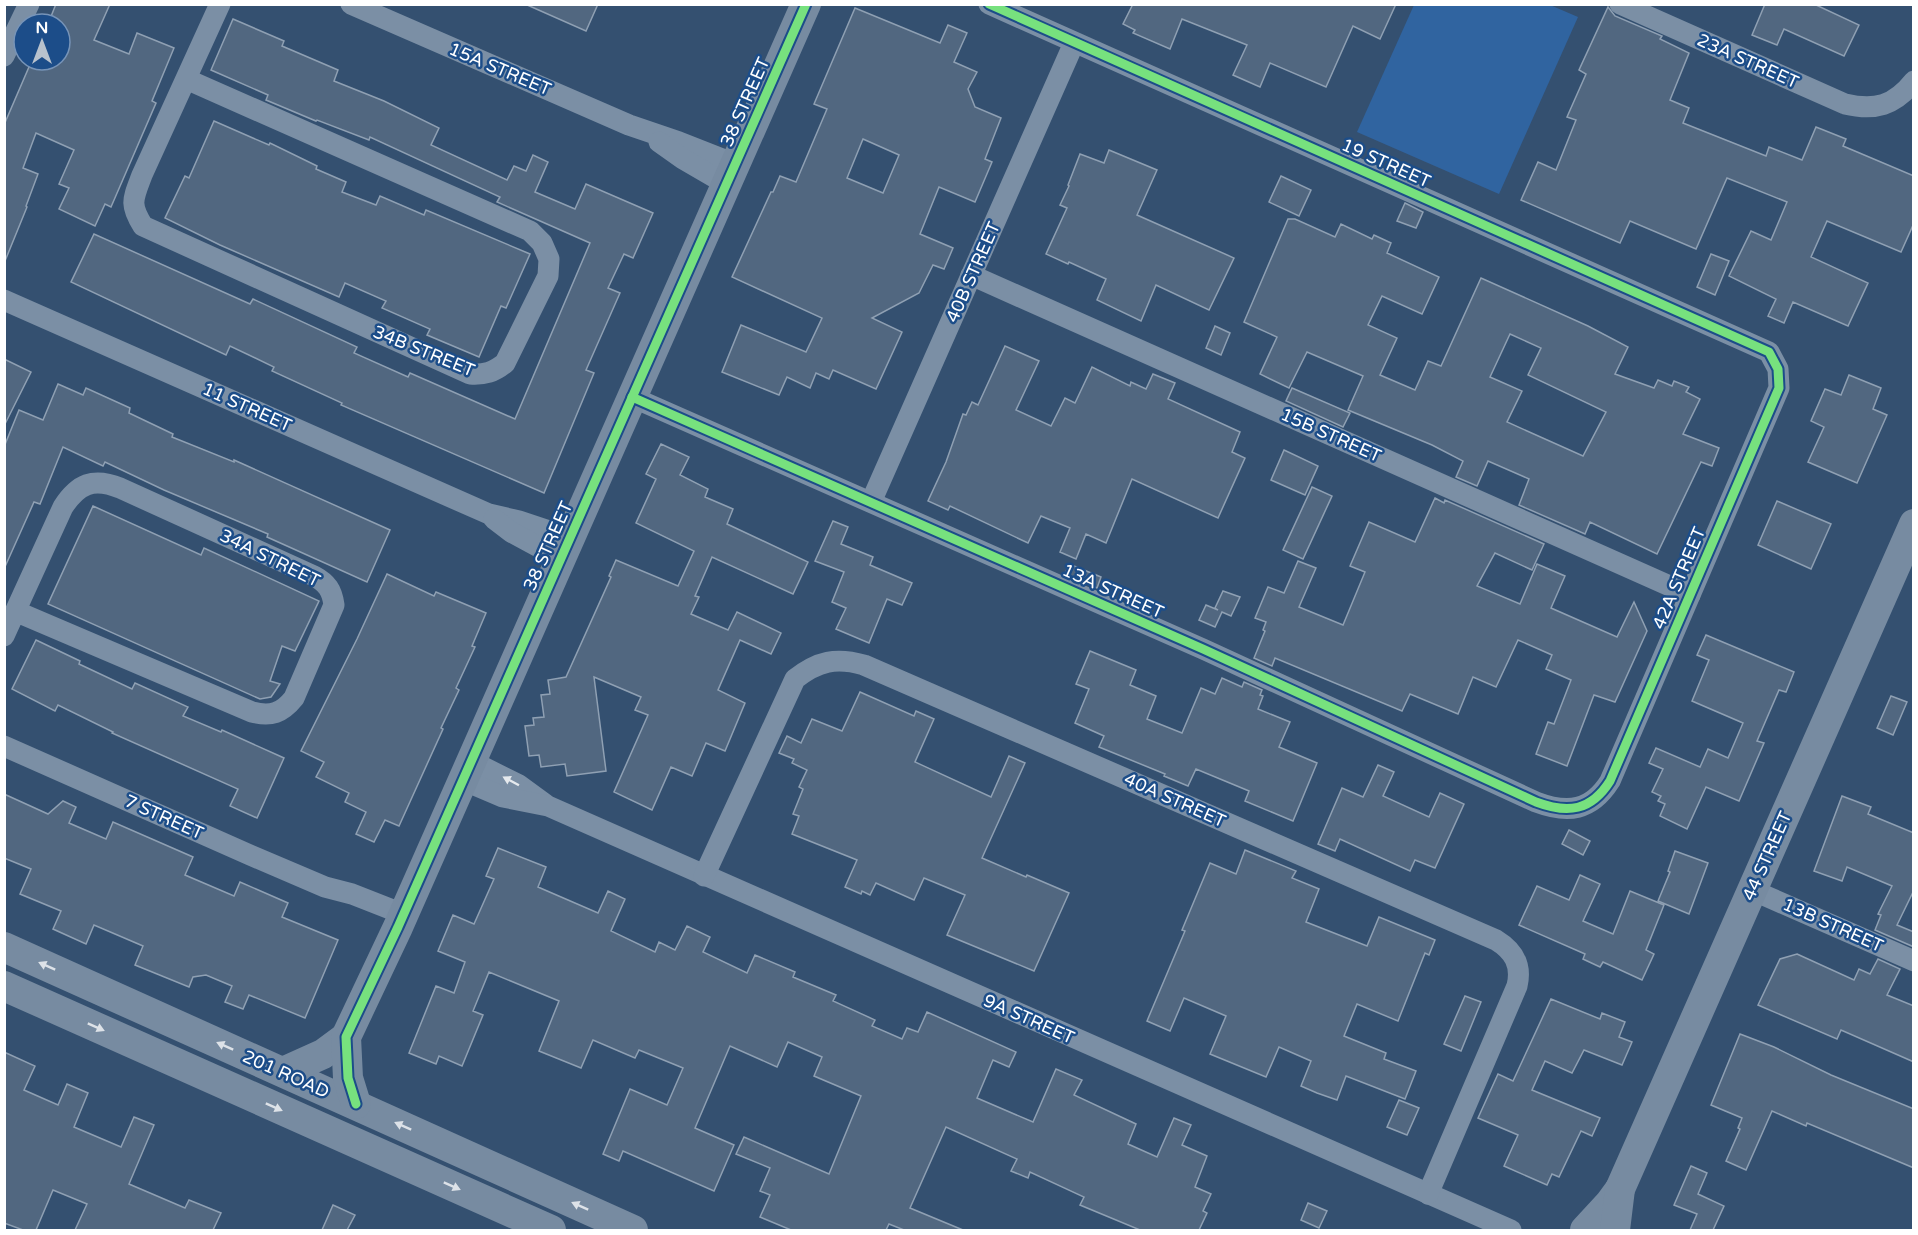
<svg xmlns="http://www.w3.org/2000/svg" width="1918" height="1235" viewBox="0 0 1918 1235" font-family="'Varela Round',sans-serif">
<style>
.green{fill:#3064a0}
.building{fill:#516780;stroke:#8fa0b3;stroke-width:1.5;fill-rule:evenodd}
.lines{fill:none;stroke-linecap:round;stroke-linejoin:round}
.street{stroke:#7b8fa5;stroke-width:21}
.secondary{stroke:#778ba1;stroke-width:30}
.cycleway-casing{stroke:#1c4d89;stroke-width:13}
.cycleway{stroke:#77e17e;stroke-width:9}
.oneway{fill:#e5e9ed}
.oneway2{fill:#dde2e8}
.labels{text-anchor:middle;stroke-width:5;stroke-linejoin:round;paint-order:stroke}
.street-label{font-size:18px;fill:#fff;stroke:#1c4d89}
</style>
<rect width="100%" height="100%" fill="#345070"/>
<!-- green -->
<polygon class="green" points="1414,5 1550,5 1578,17 1499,194 1357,132"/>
<!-- building -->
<g class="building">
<polygon points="56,4 110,4 94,40 129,54 137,33 174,48 152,101 156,103 111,207 105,204 95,226 59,209 69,188 59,184 74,150 36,133 23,168 38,174 26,206 27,207 5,261 4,125 32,60 60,60 60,24 48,24"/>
<polygon points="525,4 598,4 586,31"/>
<polygon points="1133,4 1396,4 1380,39 1353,26 1326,87 1270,63 1260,87 1233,75 1247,45 1182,19 1170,49 1133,33 1135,30 1123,24"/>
<polygon points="1765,4 1814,4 1859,25 1844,56 1784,29 1777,45 1752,35"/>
<polygon points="1608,7 1615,16 1662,36 1660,39 1689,53 1670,100 1689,108 1683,123 1766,156 1769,147 1802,160 1816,127 1846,139 1843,146 1914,176 1914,223 1901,252 1827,221 1811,257 1868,283 1848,326 1793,302 1784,323 1768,316 1776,299 1729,276 1751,231 1771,240 1787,202 1727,178 1696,249 1630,221 1620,243 1521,200 1538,162 1556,170 1576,120 1567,117 1586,74 1579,70"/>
<path d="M855,8L940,43L948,25L967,33L954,62L977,72L968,89L975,107L1001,118L985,159L992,162L975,202L939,187L920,234L953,248L944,269L933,265L919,293L872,318L902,332L876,389L833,370L829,379L816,373L810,388L787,377L779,395L722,372L741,325L806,352L822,318L732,277L771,192H773L780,176L796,182L827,109L814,104ZM863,139L899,155L883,193L847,178Z"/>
<polygon points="233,19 284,41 282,46 338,70 334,81 384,101 439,128 431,145 507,180 514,166 526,171 533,155 548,162 535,192 575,209 586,184 653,213 633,258 624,254 608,288 620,293 586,370 594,373 544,493 341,405 342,403 272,371 274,367 230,346 226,355 71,282 94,234 250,304 253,299 357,347 354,353 408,377 410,373 515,419 590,243 497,202 500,197 370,137 369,140 317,120 316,121 266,100 268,95 211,70"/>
<polygon points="214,121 269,145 270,143 317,166 316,169 346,182 342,192 376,205 380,196 424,215 426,210 530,254 506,308 501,306 479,357 427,335 430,329 382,308 386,301 345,283 339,297 220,245 165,218 185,176 189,178"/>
<polygon points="1109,150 1157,170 1137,215 1234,258 1209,310 1156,285 1141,321 1097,300 1106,279 1069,262 1068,264 1046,254 1067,208 1060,205 1069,186 1068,185 1080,154 1104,163"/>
<polygon points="1281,176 1311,190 1299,216 1269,202"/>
<polygon points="1405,203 1423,212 1416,228 1397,221"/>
<path d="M1288,219H1295L1335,237L1341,224L1372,239L1374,235L1391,243L1387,253L1439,277L1422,314L1382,296L1368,325L1397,338L1380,375L1415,390L1428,361L1441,366L1481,278L1588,326L1628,347L1615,374L1654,388L1658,380L1672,386L1674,381L1689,387L1686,392L1700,399L1683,434L1719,448L1712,466L1701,462L1657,554L1590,522L1585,534L1519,505L1529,479L1488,461L1477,486L1456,477L1463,461L1432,445L1348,410L1363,376L1307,352L1289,388L1260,374L1277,337L1244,322ZM1510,334L1541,348L1528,375L1606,412L1583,456L1507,422L1522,391L1490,377Z"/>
<polygon points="1711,254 1729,261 1715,295 1697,287"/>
<polygon points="1215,326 1230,333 1221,355 1206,348"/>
<polygon points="1005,346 1039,361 1016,410 1051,426 1065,398 1075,403 1092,367 1130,386 1131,382 1146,389 1153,374 1175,383 1168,399 1240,432 1232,452 1245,458 1218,518 1132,479 1106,543 1086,534 1076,559 1060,552 1070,528 1041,516 1028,543 950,506 948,510 928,501 946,462 963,414 966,415 972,402 978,405"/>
<polygon points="4,359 31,372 4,426"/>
<polygon points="1849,375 1881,388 1873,409 1887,415 1857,483 1808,462 1824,427 1811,421 1825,389 1841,395"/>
<polygon points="58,384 83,395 86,388 130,408 129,413 173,434 172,437 234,462 234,460 390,530 367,582 267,537 268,534 164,490 105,462 103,466 63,447 40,504 34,502 4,569 4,447 19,410 43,420"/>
<polygon points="1292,388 1350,413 1343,427 1286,401"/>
<polygon points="661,444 689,457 680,475 708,489 705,497 733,509 727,524 808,562 793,594 712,557 695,596 699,597 691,614 728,630 737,612 781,633 771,654 740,640 718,690 745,703 725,751 706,743 692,776 671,767 652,810 614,792 648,715 635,710 641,697 594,677 606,771 567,776 565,764 541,767 539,755 529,756 525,726 534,725 533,718 544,717 541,695 550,694 548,680 566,677 611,577 609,576 616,560 678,586 694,551 636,523 656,479 646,474"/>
<polygon points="1284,450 1318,466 1305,495 1271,480"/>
<polygon points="1312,487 1332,496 1303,559 1283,550"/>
<polygon points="1435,498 1444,503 1445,500 1544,544 1532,570 1495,553 1477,586 1520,604 1537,564 1565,576 1551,608 1617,637 1634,602 1647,631 1615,702 1594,695 1567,766 1536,754 1548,722 1554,724 1571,680 1546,669 1552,655 1518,640 1496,687 1473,677 1458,714 1410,694 1402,711 1275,658 1272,666 1254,658 1265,631 1263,630 1266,622 1255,618 1268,587 1284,593 1298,561 1316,568 1299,607 1343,625 1365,572 1350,566 1369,522 1415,542"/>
<polygon points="1777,501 1831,524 1811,569 1758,545"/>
<polygon points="93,506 201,555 204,548 319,601 295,651 282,646 270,681 280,684 271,697 260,699 48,604"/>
<polygon points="833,521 848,527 841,544 873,557 870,565 912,583 902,605 887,599 869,643 836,629 846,608 832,602 844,572 815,561"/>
<polygon points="1069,564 1101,577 1097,588 1065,574"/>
<polygon points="387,574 434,596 436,592 486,613 472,646 475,647 456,688 459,690 441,728 443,729 399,826 385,820 374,842 356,834 366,812 345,802 349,793 316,777 324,762 301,751 357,639"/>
<polygon points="1223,591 1240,597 1231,616 1222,612 1215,627 1199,620 1206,605 1218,610 1215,608"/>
<polygon points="1706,635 1794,672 1786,692 1779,690 1757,741 1764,743 1739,801 1706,787 1687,829 1660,816 1665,804 1658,801 1661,796 1652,792 1663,769 1649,763 1656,748 1700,767 1708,749 1728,758 1743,723 1692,701 1709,660 1697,655"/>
<polygon points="36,640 80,661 79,664 132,689 135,683 188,707 183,716 221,732 222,730 284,758 257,818 230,806 238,789 112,733 113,732 58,705 55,711 12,689"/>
<polygon points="1090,651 1136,670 1130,685 1156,696 1147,719 1182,733 1201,688 1215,694 1222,678 1242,687 1244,682 1262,690 1260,695 1263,696 1258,709 1290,722 1279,747 1317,763 1293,821 1245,801 1249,791 1196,769 1188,786 1164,776 1165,774 1099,747 1104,736 1075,723 1089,689 1076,684"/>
<polygon points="860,692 914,716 916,711 934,719 915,762 991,797 1009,756 1025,763 982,858 1026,877 1027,875 1069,893 1034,971 947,935 965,895 924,878 914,900 876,883 870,895 862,891 861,894 845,887 857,860 792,834 799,816 793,814 803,789 799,787 807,770 792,763 794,759 779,753 787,736 801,743 812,719 842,731"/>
<polygon points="1891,696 1907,702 1893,735 1877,728"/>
<polygon points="1378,765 1394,772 1383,796 1429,817 1440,793 1464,804 1435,868 1415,860 1410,871 1340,839 1335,851 1318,844 1342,788 1363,797"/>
<polygon points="4,794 48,814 63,801 76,807 69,823 106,839 113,822 193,857 185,875 234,896 240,882 288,903 282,917 338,940 305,1018 249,995 243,1009 225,1002 232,986 206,975 193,977 189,987 135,965 143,946 94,925 86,944 53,929 61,911 20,894 31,869 4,858"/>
<polygon points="1842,796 1871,807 1868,814 1914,833 1914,890 1897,925 1914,932 1914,947 1875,930 1881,915 1878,914 1892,886 1847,867 1842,881 1814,871"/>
<polygon points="1569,830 1590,841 1583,855 1562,844"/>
<polygon points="498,848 546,867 538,887 598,913 608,891 625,899 611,931 655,952 659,942 675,950 687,926 710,937 703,952 747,973 755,955 795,972 793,977 836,995 833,1001 875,1020 872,1026 902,1039 907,1028 918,1032 927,1012 1016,1052 1009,1067 993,1060 977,1098 1033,1122 1056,1069 1082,1080 1074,1095 1136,1124 1128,1144 1157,1157 1174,1118 1191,1125 1182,1145 1207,1156 1195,1187 1211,1194 1203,1211 1207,1213 1199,1230 1140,1230 1080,1205 1084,1197 1030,1172 1028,1178 1011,1171 1017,1159 946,1127 910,1208 963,1230 904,1230 889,1224 886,1230 791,1230 760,1217 770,1195 760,1191 770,1168 736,1154 744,1137 829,1174 861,1096 814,1076 822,1057 788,1042 777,1067 730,1046 695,1128 734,1145 714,1191 623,1151 619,1161 603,1154 630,1089 667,1105 683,1068 639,1050 635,1058 593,1040 581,1068 539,1051 559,1001 489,972 473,1011 483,1015 462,1066 439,1056 436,1064 409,1053 436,986 454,993 465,962 438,951 453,915 474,924 494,879 486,876"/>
<polygon points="1245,850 1296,871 1292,878 1319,889 1306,922 1367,946 1379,917 1435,940 1429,955 1425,953 1398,1021 1357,1004 1344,1036 1386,1053 1384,1059 1416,1071 1405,1099 1346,1076 1337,1100 1317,1093 1301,1086 1311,1061 1279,1047 1266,1077 1210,1054 1226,1016 1184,998 1170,1031 1147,1021 1185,931 1182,930 1210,863 1236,874"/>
<polygon points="1675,851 1708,863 1689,914 1658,901 1670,872 1668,871"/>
<polygon points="1580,875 1600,884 1583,921 1613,934 1630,891 1664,905 1646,950 1654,954 1642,980 1603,962 1600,967 1583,959 1585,954 1519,925 1537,886 1569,900"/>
<polygon points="1797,954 1854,980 1859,969 1870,974 1878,959 1900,969 1887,995 1914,1006 1914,1062 1841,1030 1837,1039 1758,1005 1780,959"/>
<polygon points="1465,996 1481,1002 1461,1051 1444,1044"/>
<polygon points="1551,999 1600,1019 1602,1013 1625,1022 1619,1037 1632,1042 1622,1065 1584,1050 1572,1073 1545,1061 1532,1090 1600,1118 1592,1136 1581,1131 1559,1177 1552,1174 1547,1185 1504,1166 1518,1135 1478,1118 1498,1074 1513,1081"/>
<polygon points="1740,1034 1774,1047 1831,1075 1914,1109 1914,1168 1807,1123 1806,1126 1772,1111 1746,1170 1726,1161 1740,1129 1738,1128 1742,1118 1711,1105"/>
<polygon points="4,1052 35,1066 24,1090 58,1105 67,1084 88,1093 74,1127 121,1147 134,1117 154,1125 129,1184 185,1208 189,1200 221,1213 213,1230 75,1230 87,1204 53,1190 36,1230 23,1230 4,1223"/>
<polygon points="1399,1100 1419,1108 1407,1135 1387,1127"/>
<polygon points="1691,1166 1707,1173 1698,1194 1724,1206 1713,1230 1690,1230 1697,1214 1674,1205"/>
<polygon points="1308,1203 1327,1211 1319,1228 1301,1220"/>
<polygon points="333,1205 355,1215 347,1230 322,1230"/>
</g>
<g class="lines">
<!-- street -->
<g class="street">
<polyline points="351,4 629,125 679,142 735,164"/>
<path d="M1620,4L1845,104C1875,111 1894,106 1914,81"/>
<polyline points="4,56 29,4"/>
<path d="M186,79L530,231L542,243L549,259L548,276L505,363C494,372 485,375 470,374L143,226C129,204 133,199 142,175L220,4"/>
<polyline points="659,142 683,159 726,184"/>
<polyline points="971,275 1690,595"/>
<polyline points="4,300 489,514 519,521 570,538"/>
<path d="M632,397L1203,649L1536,802C1568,814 1591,811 1610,781L1779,388L1778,369L1769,352L989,4"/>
<polyline points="871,502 1074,43"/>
<polyline points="494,519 511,532 561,559"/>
<path d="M4,636L63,507C78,484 93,477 120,488L314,576C327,583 332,590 334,605L294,698C282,713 271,717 252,712L15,611"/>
<polyline points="4,746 250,855 325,887 352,894 403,914"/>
<polyline points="471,761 519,785 545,804"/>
<polyline points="463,780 503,797 548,806 1511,1230"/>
<path d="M704,876L795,679C818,661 836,657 864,665L1496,940C1514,951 1522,965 1517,986L1428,1194"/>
<polyline points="1752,890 1914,961"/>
</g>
<!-- secondary -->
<g class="secondary">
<polyline points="4,947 633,1230"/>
<polyline points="4,986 551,1230"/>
<polyline points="283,1072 323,1054 346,1037"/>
<polyline points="356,1104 348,1078 346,1037 398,927 806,4"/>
<polyline points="1585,1230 1609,1204 1620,1189"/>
<polyline points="1615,1230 1620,1189 1914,524"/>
</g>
<!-- cycleway casing -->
<g class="cycleway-casing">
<g id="cycleway">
<path d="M632,397L1203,649L1536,802C1568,814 1591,811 1610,781L1779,388L1778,369L1769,352L989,4"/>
<polyline points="356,1104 348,1078 346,1037 398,927 806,4"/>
</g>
</g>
<!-- cycleway -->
<use href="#cycleway" class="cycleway"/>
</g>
<!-- one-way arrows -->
<defs><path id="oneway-solid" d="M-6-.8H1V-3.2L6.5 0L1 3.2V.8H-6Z" transform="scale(1.5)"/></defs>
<use class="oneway" href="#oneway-solid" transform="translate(511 781) rotate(-152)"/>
<g class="oneway2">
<use href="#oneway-solid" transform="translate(47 966) rotate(-156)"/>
<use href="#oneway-solid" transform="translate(96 1027) rotate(24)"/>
<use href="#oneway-solid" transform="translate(225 1046) rotate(-156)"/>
<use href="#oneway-solid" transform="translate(274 1107) rotate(24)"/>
<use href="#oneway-solid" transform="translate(403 1126) rotate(-156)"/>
<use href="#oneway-solid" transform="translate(452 1186) rotate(24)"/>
<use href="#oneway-solid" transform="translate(580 1206) rotate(-156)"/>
</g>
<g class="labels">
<!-- street labels -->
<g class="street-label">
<text transform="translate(1748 61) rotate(24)" y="6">23A STREET</text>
<text transform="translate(500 69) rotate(23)" y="6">15A STREET</text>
<text transform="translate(745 102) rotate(-66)" y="6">38 STREET</text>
<text transform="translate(1386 163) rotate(24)" y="6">19 STREET</text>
<text transform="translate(973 272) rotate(-66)" y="6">40B STREET</text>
<text transform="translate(424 351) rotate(22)" y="6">34B STREET</text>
<text transform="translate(247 407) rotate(24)" y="6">11 STREET</text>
<text transform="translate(1331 435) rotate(24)" y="6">15B STREET</text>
<text transform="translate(548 546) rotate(-66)" y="6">38 STREET</text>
<text transform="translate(270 558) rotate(26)" y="6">34A STREET</text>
<text transform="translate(1679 578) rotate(-67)" y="6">42A STREET</text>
<text transform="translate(1113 591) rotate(24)" y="6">13A STREET</text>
<text transform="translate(1175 800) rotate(24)" y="6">40A STREET</text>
<text transform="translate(164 817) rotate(24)" y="6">7 STREET</text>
<text transform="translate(1767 856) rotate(-66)" y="6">44 STREET</text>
<text transform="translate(1833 925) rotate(24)" y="6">13B STREET</text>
<text transform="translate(1029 1019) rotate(24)" y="6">9A STREET</text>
<text transform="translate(286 1074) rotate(24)" y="6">201 ROAD</text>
</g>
</g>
<!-- border -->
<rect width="1918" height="1235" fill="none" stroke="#ffffff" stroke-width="12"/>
<!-- north arrow -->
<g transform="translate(42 42)"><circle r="28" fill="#1c4d89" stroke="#7794b8" stroke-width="1.5"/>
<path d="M0-4.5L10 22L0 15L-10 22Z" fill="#b8c2cd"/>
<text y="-9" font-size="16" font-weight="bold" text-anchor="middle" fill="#ffffff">N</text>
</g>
</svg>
